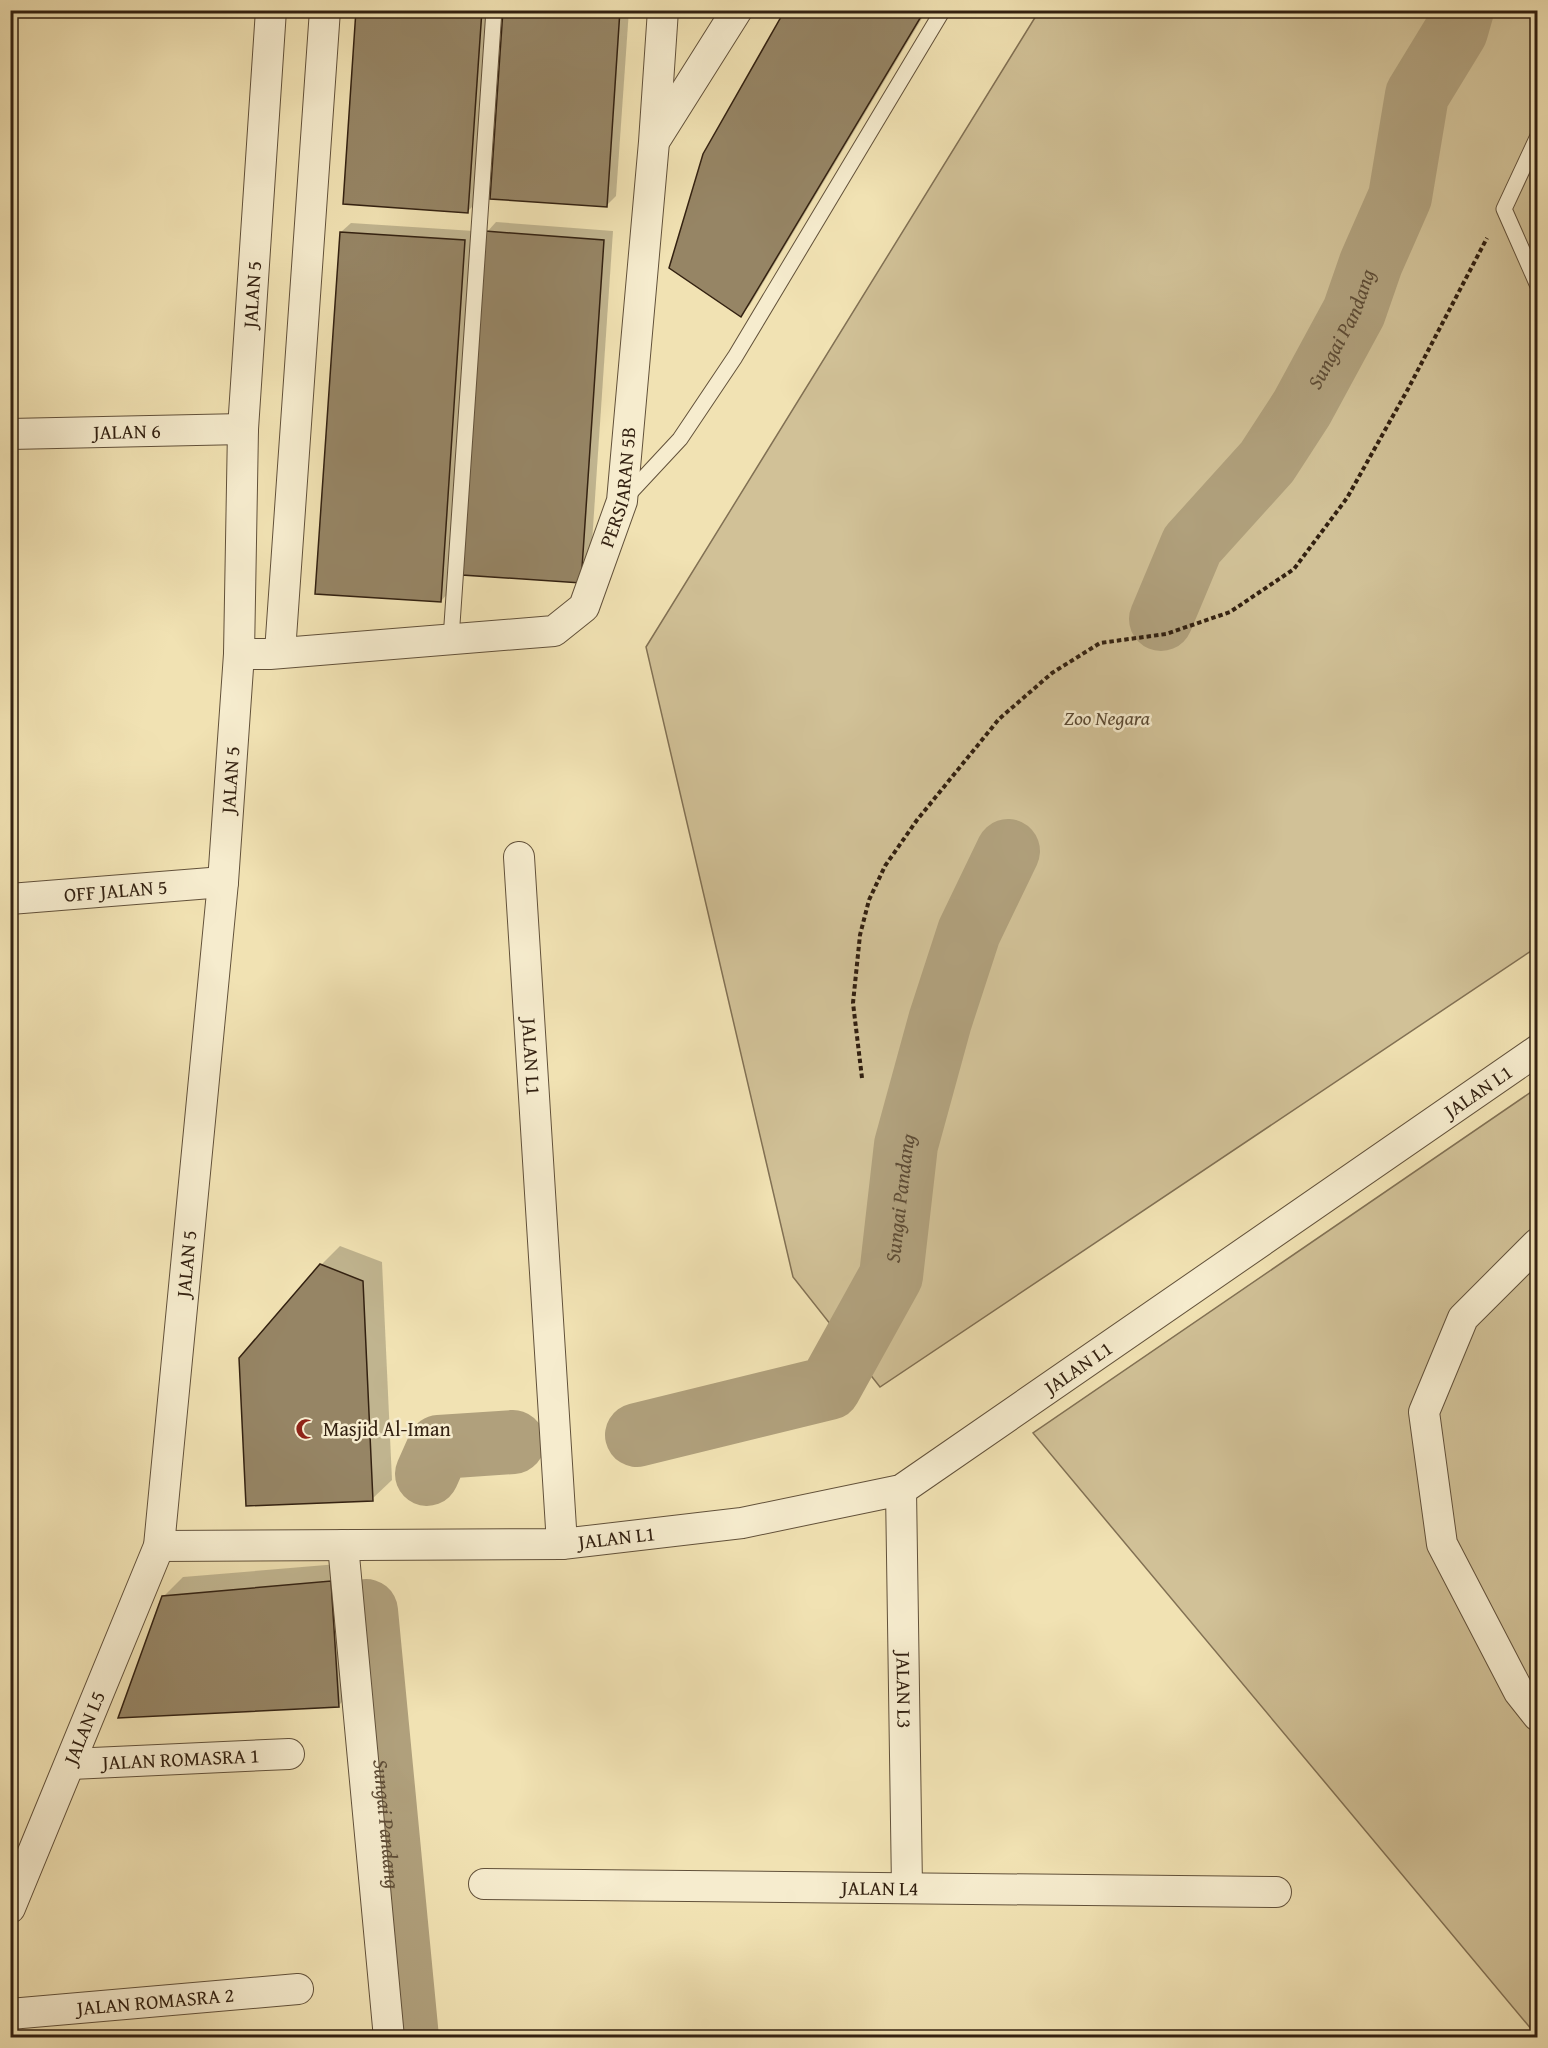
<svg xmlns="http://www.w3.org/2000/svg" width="1548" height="2048" viewBox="0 0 1548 2048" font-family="'Gentium Book Plus',serif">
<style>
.green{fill:#d1c197;stroke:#827154;stroke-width:1.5}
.shadow{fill:#0003}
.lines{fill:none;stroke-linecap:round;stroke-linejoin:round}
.river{stroke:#b0a07c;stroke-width:64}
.building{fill:#968565;stroke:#332111;stroke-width:1.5}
.service-casing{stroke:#62513a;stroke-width:17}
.minor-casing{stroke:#62513a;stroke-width:32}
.path{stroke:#332111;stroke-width:4;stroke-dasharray:4.5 3;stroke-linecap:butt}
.service{stroke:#f6ecce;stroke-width:15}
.minor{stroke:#f6ecce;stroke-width:30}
.labels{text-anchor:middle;stroke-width:5;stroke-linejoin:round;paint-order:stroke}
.street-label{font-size:20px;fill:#332111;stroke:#f6ecce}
.park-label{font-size:20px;font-style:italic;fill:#5a4932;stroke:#f6ecce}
.poi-label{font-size:20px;fill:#332111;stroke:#f6ecce;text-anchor:start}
.water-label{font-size:21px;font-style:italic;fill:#5f4d36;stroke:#f6ecce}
</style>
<rect width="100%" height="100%" fill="#f1e2b3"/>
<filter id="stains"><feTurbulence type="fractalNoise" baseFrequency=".00333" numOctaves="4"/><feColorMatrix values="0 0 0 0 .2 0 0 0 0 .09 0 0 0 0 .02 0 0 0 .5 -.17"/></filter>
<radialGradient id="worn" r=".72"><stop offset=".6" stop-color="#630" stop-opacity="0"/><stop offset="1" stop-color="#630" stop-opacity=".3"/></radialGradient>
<!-- green -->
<g class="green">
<polygon points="1039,11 1537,11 1537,947 880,1387 793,1277 646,647"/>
<polygon points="1537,1088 1537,2036 1033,1433"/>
</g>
<!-- shadow -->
<g class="shadow">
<polygon points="357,10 490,10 478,201 468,211"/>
<polygon points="504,10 629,10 616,196 606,206"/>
<polygon points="787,10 927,10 750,305 741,315"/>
<polygon points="496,222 613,231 590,572 580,582 487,232"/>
<polygon points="351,223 474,231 450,591 441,601 341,232"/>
<polygon points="340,1246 382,1262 392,1480 372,1499 321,1265"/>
<polygon points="350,1563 357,1687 338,1706 163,1597 183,1577"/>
</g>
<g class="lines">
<!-- river -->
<g class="river">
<path id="s1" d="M1161,619L1192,545L1267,462L1302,408L1354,312L1371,263L1400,197L1417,95L1456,31L1462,10"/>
<path id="s2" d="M637,1435L829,1388L891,1276L906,1145L940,1021L969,932L1008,851"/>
<polyline points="427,1474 439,1447 513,1442"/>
<path id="s3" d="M366,1611L407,2038"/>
</g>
</g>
<!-- building -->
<g class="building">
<polygon points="356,10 482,10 468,213 343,204"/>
<polygon points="503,10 620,10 607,207 490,199"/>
<polygon points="785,10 925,10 741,317 669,268 703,154"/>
<polygon points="485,231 604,240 581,583 462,575"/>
<polygon points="340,232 465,240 441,602 315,594"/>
<polygon points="320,1264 363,1281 373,1501 246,1506 239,1358"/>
<polygon points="331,1581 339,1707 118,1718 162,1596"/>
</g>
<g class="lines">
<!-- service casing -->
<g class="service-casing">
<g id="service">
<polyline points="1538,136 1504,209 1538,286"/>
<polyline points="626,497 680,439 735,357 943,10"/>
<polyline points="451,639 494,10"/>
</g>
</g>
<!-- minor casing -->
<g class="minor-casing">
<g id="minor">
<polyline points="657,137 737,10"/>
<path id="s4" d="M10,434L243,429"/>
<polyline points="280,652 325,10"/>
<path id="s5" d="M239,654H270L554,631L584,607L622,501L654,142L663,10"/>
<path id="s6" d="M519,857L562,1544"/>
<path id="s7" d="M10,899L223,882"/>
<polyline points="1538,1243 1463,1318 1424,1412 1442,1544 1519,1692 1538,1716"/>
<path id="s8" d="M901,1490L907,1888"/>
<polyline points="343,1545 389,2038"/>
<path id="s9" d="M159,1546L562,1544L742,1523L901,1490L1538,1050"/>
<path id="s10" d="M71,1764L289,1754"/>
<path id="s11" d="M484,1884L1276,1892"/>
<path id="s12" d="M10,1908L159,1546L223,882L239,654L243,429L271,10"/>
<path id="s13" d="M10,2014L298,1989"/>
</g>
</g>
<!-- path -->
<polyline class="path" points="862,1078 853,1003 860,935 869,900 885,866 917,820 999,719 1052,673 1100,643 1166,634 1230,612 1294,569 1347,498 1408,389 1487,238"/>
<!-- service -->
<use href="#service" class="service"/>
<!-- minor -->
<use href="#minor" class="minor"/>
</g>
<!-- icons -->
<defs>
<g id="mosque-bare" transform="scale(1.62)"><path d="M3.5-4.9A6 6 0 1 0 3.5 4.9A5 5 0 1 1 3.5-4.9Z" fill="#8f2418" stroke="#f6ecce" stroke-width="2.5" paint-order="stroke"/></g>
</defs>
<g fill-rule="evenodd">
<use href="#mosque-bare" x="306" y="1429"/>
</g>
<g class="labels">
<!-- street labels -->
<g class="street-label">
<text dy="7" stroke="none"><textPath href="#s12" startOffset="1647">JALAN 5</textPath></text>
<text dy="7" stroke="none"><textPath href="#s4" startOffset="117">JALAN 6</textPath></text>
<text dy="7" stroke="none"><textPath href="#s5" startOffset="480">PERSIARAN 5B</textPath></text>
<text dy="7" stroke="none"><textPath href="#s12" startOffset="1161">JALAN 5</textPath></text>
<text dy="7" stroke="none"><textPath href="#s7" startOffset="106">OFF JALAN 5</textPath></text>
<text dy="7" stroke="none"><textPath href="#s6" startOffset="200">JALAN L1</textPath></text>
<text dy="7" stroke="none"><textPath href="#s9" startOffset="1448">JALAN L1</textPath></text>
<text dy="7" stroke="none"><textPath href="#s12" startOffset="675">JALAN 5</textPath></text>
<text dy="7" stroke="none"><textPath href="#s9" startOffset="962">JALAN L1</textPath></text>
<text dy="7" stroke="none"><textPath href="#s9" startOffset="458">JALAN L1</textPath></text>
<text dy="7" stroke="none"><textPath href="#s8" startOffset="200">JALAN L3</textPath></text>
<text dy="7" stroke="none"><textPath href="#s12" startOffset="195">JALAN L5</textPath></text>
<text dy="7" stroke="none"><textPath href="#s10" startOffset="110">JALAN ROMASRA 1</textPath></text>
<text dy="7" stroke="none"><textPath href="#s11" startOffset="396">JALAN L4</textPath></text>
<text dy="7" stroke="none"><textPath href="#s13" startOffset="146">JALAN ROMASRA 2</textPath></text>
</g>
<!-- park labels -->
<g class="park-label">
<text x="1107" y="725">Zoo Negara</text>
</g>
<!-- poi labels -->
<g class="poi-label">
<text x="323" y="1436">Masjid Al-Iman</text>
</g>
<!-- water labels -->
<g class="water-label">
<text dy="7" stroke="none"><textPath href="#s1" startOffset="345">Sungai Pandang</textPath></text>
<text dy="7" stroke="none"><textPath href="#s2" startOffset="404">Sungai Pandang</textPath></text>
<text dy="7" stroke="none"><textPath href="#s3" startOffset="214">Sungai Pandang</textPath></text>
</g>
</g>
<!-- margin -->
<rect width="1548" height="2048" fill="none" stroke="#f1e2b3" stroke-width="36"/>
<rect x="12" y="12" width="1524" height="2024" fill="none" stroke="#332111" stroke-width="3"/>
<rect x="18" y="18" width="1512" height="2012" fill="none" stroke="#332111" stroke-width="1.5"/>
<rect width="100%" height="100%" filter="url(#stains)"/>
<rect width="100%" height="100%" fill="url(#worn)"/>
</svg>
